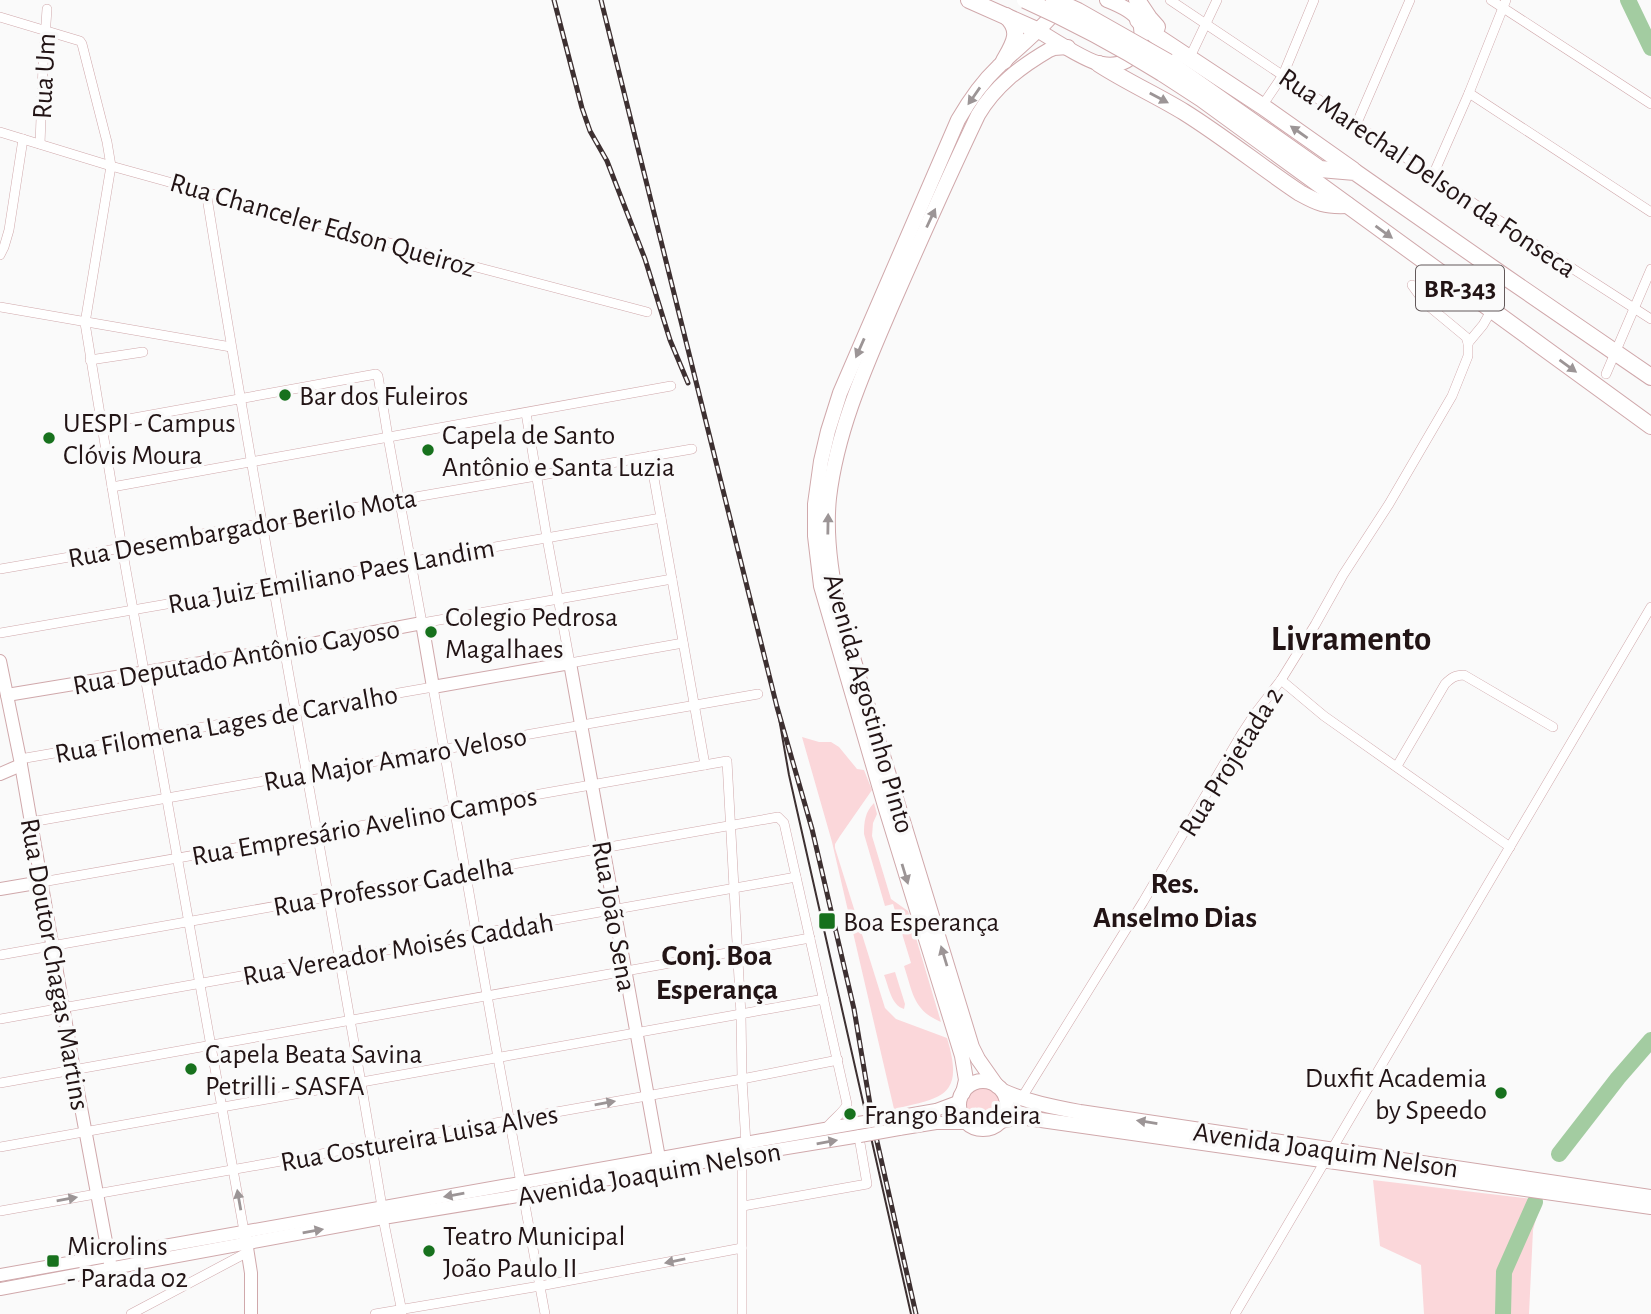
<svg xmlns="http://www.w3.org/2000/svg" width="1651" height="1314" viewBox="0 0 1651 1314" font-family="'Alegreya Sans',sans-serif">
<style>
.green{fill:#fbd7da}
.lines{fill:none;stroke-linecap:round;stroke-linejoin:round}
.river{stroke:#a3cca1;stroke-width:16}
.street-casing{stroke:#d0a8ab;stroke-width:10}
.secondary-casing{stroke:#d0a8ab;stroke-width:14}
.primary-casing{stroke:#d0a8ab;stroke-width:16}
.highway-casing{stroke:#d0a8ab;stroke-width:18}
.street{stroke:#fff;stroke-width:9}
.secondary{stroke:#fff;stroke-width:12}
.primary{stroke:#fff;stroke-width:14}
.highway{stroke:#fff;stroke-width:16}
.tram{stroke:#3d3031;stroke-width:2}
.rail-casing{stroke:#3d3031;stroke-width:5}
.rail{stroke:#fafafa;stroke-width:2.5;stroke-dasharray:8;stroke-linecap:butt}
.secondary-bridge-casing{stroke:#d0a8ab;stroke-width:14;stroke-linecap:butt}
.highway-bridge-casing{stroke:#d0a8ab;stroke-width:18;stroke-linecap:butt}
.secondary-bridge{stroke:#fff;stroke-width:12}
.highway-bridge{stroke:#fff;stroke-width:16}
.oneway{fill:#9c9596}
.poi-dot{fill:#17711d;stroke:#fafafa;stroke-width:2.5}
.labels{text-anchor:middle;stroke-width:7;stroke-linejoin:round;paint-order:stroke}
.shield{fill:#fafafa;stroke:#63595a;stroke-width:2}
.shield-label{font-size:26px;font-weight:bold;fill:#221415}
.street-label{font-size:28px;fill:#221415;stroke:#fafafa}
.poi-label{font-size:28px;fill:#221415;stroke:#fafafa;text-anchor:start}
.neighbourhood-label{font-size:30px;font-weight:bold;fill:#221415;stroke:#fafafa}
.district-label{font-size:35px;font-weight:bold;fill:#221415;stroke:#fafafa}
</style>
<rect width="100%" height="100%" fill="#fafafa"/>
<!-- green -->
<g class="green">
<path d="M802,737L819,742H831L839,747L857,769L864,770L872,790L840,836L835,844V848L885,1008L896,1019L947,1038C965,1097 942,1098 894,1109L832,842Z"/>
<path d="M874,803L877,814L873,823L872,836L891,899L908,911L941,1022C913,1010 913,993 904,966L911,963L893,904L885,906L864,834C864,822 865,812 874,803Z"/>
<path d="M895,972L905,1004L904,1009C891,1005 889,987 884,975Z"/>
<circle cx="983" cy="1106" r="20"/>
<polygon points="1373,1180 1541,1200 1533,1230 1529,1314 1424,1314 1421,1265 1380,1246"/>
</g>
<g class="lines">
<!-- river -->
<g class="river">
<polyline points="1628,0 1651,48"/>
<polyline points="1559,1154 1618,1078 1651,1040"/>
<polyline points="1503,1314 1504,1272 1535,1202"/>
</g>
<!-- street casing -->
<g class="street-casing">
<g id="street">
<polyline points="1170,0 1536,245 1651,319"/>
<polyline points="1491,0 1651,104"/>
<polyline points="0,17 80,41 82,44 107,142 111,166 85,323 122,548 244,1231"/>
<polyline points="1190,57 1217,0"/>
<polyline points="1469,93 1651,212"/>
<polyline points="1262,106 1283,75 1314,0"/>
<polyline points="1356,125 1410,0"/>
<polyline points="0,132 111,166 476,267 647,312"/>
<polyline points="40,144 43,66 47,9"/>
<polyline points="1433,175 1469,93 1506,0"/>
<path d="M206,191C260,531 326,868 382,1207"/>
<polyline points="0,255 4,247 9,230 23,139"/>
<polyline points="0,307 231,347"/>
<polyline points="1468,343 1483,325 1491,311"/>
<polyline points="90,360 143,352"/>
<polyline points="1606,374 1651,269"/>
<polyline points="526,413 547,538 570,663 683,643"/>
<polyline points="101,424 376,374 378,376 388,437 422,623 672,579"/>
<polyline points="650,456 705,765"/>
<polyline points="112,487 671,386"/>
<polyline points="0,569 692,449"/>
<polyline points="0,633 661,518"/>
<polyline points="1281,680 1324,716 1510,847"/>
<polyline points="20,759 433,687 498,1058 545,1314"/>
<path d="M1397,766L1445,684C1451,678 1455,675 1464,675L1553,727"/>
<polyline points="31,822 758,694"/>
<polyline points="42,882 727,761 741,1015 742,1079 746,1144"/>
<path d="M0,955L778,817L784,823L847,1104C844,1113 831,1120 825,1130"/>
<polyline points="0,1019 796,877"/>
<polyline points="0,1083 810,938"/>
<polyline points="1021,1099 1143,902 1241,735 1254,715 1281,680 1315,625 1343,575 1389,504 1452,396 1468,356 1468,343 1466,337 1425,303 1412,285"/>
<polyline points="0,1147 824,999"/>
<polyline points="743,1206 867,1184 860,1143"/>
<polyline points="0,1211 742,1079 838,1060"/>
<polyline points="383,1218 402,1312"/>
<polyline points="131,1314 248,1252"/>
<polyline points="375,1314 540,1286 742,1248"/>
<polyline points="742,1314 742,1157"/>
<polyline points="1235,1314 1651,607"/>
</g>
</g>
<!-- secondary casing -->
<g class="secondary-casing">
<g id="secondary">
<polyline points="0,661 20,759 74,1070 110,1263"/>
<polyline points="7,695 285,649 422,623 433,687 570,663 661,1169"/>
<polyline points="0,774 21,765"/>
<polyline points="0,889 42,882"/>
<polyline points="896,1117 936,1110 960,1101"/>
<polyline points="899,1129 936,1123 967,1123"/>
<polyline points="245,1235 251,1273 251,1314"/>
<polyline points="0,1275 858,1123"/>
<polyline points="0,1289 383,1218 524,1195 661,1169 860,1136"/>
</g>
</g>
<!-- primary casing -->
<g class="primary-casing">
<g id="primary">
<path d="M1039,31C1052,39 1089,63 1102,64C1120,67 1136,60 1140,42C1142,36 1142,27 1139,21C1133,10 1117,4 1107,0"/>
<circle cx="983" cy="1105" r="24"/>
<path d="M997,1086L978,1059L972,1047L840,615C831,576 825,537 829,498C837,430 865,368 892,305C920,241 948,178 978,115C995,86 1020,67 1049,50L1054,48L1068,47"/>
<path d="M1003,1091C1028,1102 1053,1107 1080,1112L1651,1197"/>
<path d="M963,1093L966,1080L962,1056L885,806L821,586L815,536V504L821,461L828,431L840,393L958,120C969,101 982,82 998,67C1019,46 1043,29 1061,5"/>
<polyline points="1001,1121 1019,1117 1027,1118 1651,1207"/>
</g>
</g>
<!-- highway casing -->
<g class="highway-casing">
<g id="highway">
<polyline points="969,0 1039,31"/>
<polyline points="1137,0 1149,18 1157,27"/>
<polyline points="1138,20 1156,36 1262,106 1353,170"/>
<path d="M1004,61C1013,45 1023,31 1006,16"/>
<polyline points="1168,62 1320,169 1355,172 1501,274 1651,377"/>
<path d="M1099,64C1127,82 1156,95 1184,112C1224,137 1261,167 1300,193C1318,203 1325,206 1347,205"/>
<polyline points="1162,73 1202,99 1651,426"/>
</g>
</g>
<!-- street -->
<use href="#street" class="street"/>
<!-- secondary -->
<use href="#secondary" class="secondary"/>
<!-- primary -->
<use href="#primary" class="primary"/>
<!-- highway -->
<use href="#highway" class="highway"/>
<!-- tram -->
<polyline class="tram" points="777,707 789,775 911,1314"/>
<!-- rail casing -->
<g class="rail-casing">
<g id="rail">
<polyline points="554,0 582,108 590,131 607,161 645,259 670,340 688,383"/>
<polyline points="601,0 777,707 812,829 854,1009 874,1128 916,1314"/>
</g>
</g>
<!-- rail -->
<use href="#rail" class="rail"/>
<!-- secondary-bridge casing -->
<g class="secondary-bridge-casing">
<g id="secondary-bridge">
<polyline points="858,1123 896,1117"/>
<polyline points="860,1136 899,1129"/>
</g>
</g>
<!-- highway-bridge casing -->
<g class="highway-bridge-casing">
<g id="highway-bridge">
<path d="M1025,0C1072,21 1117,45 1162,73"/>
<polyline points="1054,0 1078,11 1168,62"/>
</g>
</g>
<!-- secondary-bridge -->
<use href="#secondary-bridge" class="secondary-bridge"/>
<!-- highway-bridge -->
<use href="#highway-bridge" class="highway-bridge"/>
</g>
<!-- one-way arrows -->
<defs><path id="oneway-solid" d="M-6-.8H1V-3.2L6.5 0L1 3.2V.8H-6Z" transform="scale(1.75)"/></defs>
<g class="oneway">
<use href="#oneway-solid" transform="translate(974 96) rotate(125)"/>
<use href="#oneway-solid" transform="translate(1159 98) rotate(28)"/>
<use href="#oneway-solid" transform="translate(1299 132) rotate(-145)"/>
<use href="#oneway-solid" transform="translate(931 218) rotate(-65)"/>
<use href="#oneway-solid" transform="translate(1384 232) rotate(36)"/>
<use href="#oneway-solid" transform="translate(860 348) rotate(114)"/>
<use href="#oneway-solid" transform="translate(1568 366) rotate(36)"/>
<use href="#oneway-solid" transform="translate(828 524) rotate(-89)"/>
<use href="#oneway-solid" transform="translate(905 874) rotate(73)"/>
<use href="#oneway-solid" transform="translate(944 956) rotate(-107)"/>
<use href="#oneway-solid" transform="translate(605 1103) rotate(-10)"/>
<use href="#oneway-solid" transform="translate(1147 1122) rotate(-171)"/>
<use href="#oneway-solid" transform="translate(827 1142) rotate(-10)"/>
<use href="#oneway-solid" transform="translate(454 1195) rotate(170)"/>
<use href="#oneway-solid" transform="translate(67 1199) rotate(-10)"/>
<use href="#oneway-solid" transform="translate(239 1200) rotate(-100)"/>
<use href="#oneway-solid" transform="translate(313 1231) rotate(-10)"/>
<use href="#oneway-solid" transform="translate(675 1261) rotate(169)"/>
</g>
<!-- markers -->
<g class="poi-dot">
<circle cx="285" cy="395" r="7"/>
<circle cx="49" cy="438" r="7"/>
<circle cx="428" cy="450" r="7"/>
<circle cx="431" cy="632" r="7"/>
<rect x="818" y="912" width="18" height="18" rx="3.5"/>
<circle cx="191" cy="1069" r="7"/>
<circle cx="1501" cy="1093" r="7"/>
<circle cx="850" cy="1114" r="7"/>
<circle cx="429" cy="1251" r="7"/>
<rect x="46" y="1254" width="14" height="14" rx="3.5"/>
</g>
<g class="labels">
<!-- shield labels -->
<rect class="shield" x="1416" y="265.5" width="88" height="45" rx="5"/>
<g class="shield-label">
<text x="1460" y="297">BR-343</text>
</g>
<!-- street labels -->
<g class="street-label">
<text transform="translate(43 76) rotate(-87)" y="10">Rua Um</text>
<text transform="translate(1428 172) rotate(34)" y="10">Rua Marechal Delson da Fonseca</text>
<text transform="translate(323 224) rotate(16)" y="10">Rua Chanceler Edson Queiroz</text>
<text transform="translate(242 527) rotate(-10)" y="10">Rua Desembargador Berilo Mota</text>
<text transform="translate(331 575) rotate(-10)" y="10">Rua Juiz Emiliano Paes Landim</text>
<text transform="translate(236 656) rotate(-10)" y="10">Rua Deputado Antônio Gayoso</text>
<text transform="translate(870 703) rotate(74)" y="10">Avenida Agostinho Pinto</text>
<text transform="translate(226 723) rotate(-10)" y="10">Rua Filomena Lages de Carvalho</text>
<text transform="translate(395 758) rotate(-10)" y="10">Rua Major Amaro Veloso</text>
<text transform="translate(1230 761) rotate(-58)" y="10">Rua Projetada 2</text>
<text transform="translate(364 825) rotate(-10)" y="10">Rua Empresário Avelino Campos</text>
<text transform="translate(393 885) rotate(-10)" y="10">Rua Professor Gadelha</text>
<text transform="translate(615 916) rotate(80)" y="10">Rua João Sena</text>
<text transform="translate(398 948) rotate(-10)" y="10">Rua Vereador Moisés Caddah</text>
<text transform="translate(56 964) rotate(80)" y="10">Rua Doutor Chagas Martins</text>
<text transform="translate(419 1137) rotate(-10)" y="10">Rua Costureira Luisa Alves</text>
<text transform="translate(1326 1149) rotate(8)" y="10">Avenida Joaquim Nelson</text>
<text transform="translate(649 1173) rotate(-10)" y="10">Avenida Joaquim Nelson</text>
</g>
<!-- poi labels -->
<g class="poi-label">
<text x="299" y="405">Bar dos Fuleiros</text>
<text x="63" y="432">UESPI - Campus<tspan x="63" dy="32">Clóvis Moura</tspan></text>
<text x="442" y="444">Capela de Santo<tspan x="442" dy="32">Antônio e Santa Luzia</tspan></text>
<text x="445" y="626">Colegio Pedrosa<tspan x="445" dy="32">Magalhaes</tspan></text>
<text x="843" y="931">Boa Esperança</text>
<text x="205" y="1063">Capela Beata Savina<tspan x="205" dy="32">Petrilli - SASFA</tspan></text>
<text x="1487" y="1087" text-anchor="end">Duxfit Academia<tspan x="1487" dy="32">by Speedo</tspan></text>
<text x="864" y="1124">Frango Bandeira</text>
<text x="443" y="1245">Teatro Municipal<tspan x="443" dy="32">João Paulo II</tspan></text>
<text x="67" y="1255">Microlins<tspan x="67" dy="32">- Parada 02</tspan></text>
</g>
<!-- neighbourhood labels -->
<g class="neighbourhood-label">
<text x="1175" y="893">Res.<tspan x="1175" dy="34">Anselmo Dias</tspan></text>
<text x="717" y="965">Conj. Boa<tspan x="717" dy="34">Esperança</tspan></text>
</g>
<!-- district labels -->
<g class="district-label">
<text x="1351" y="650">Livramento</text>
</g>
</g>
</svg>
